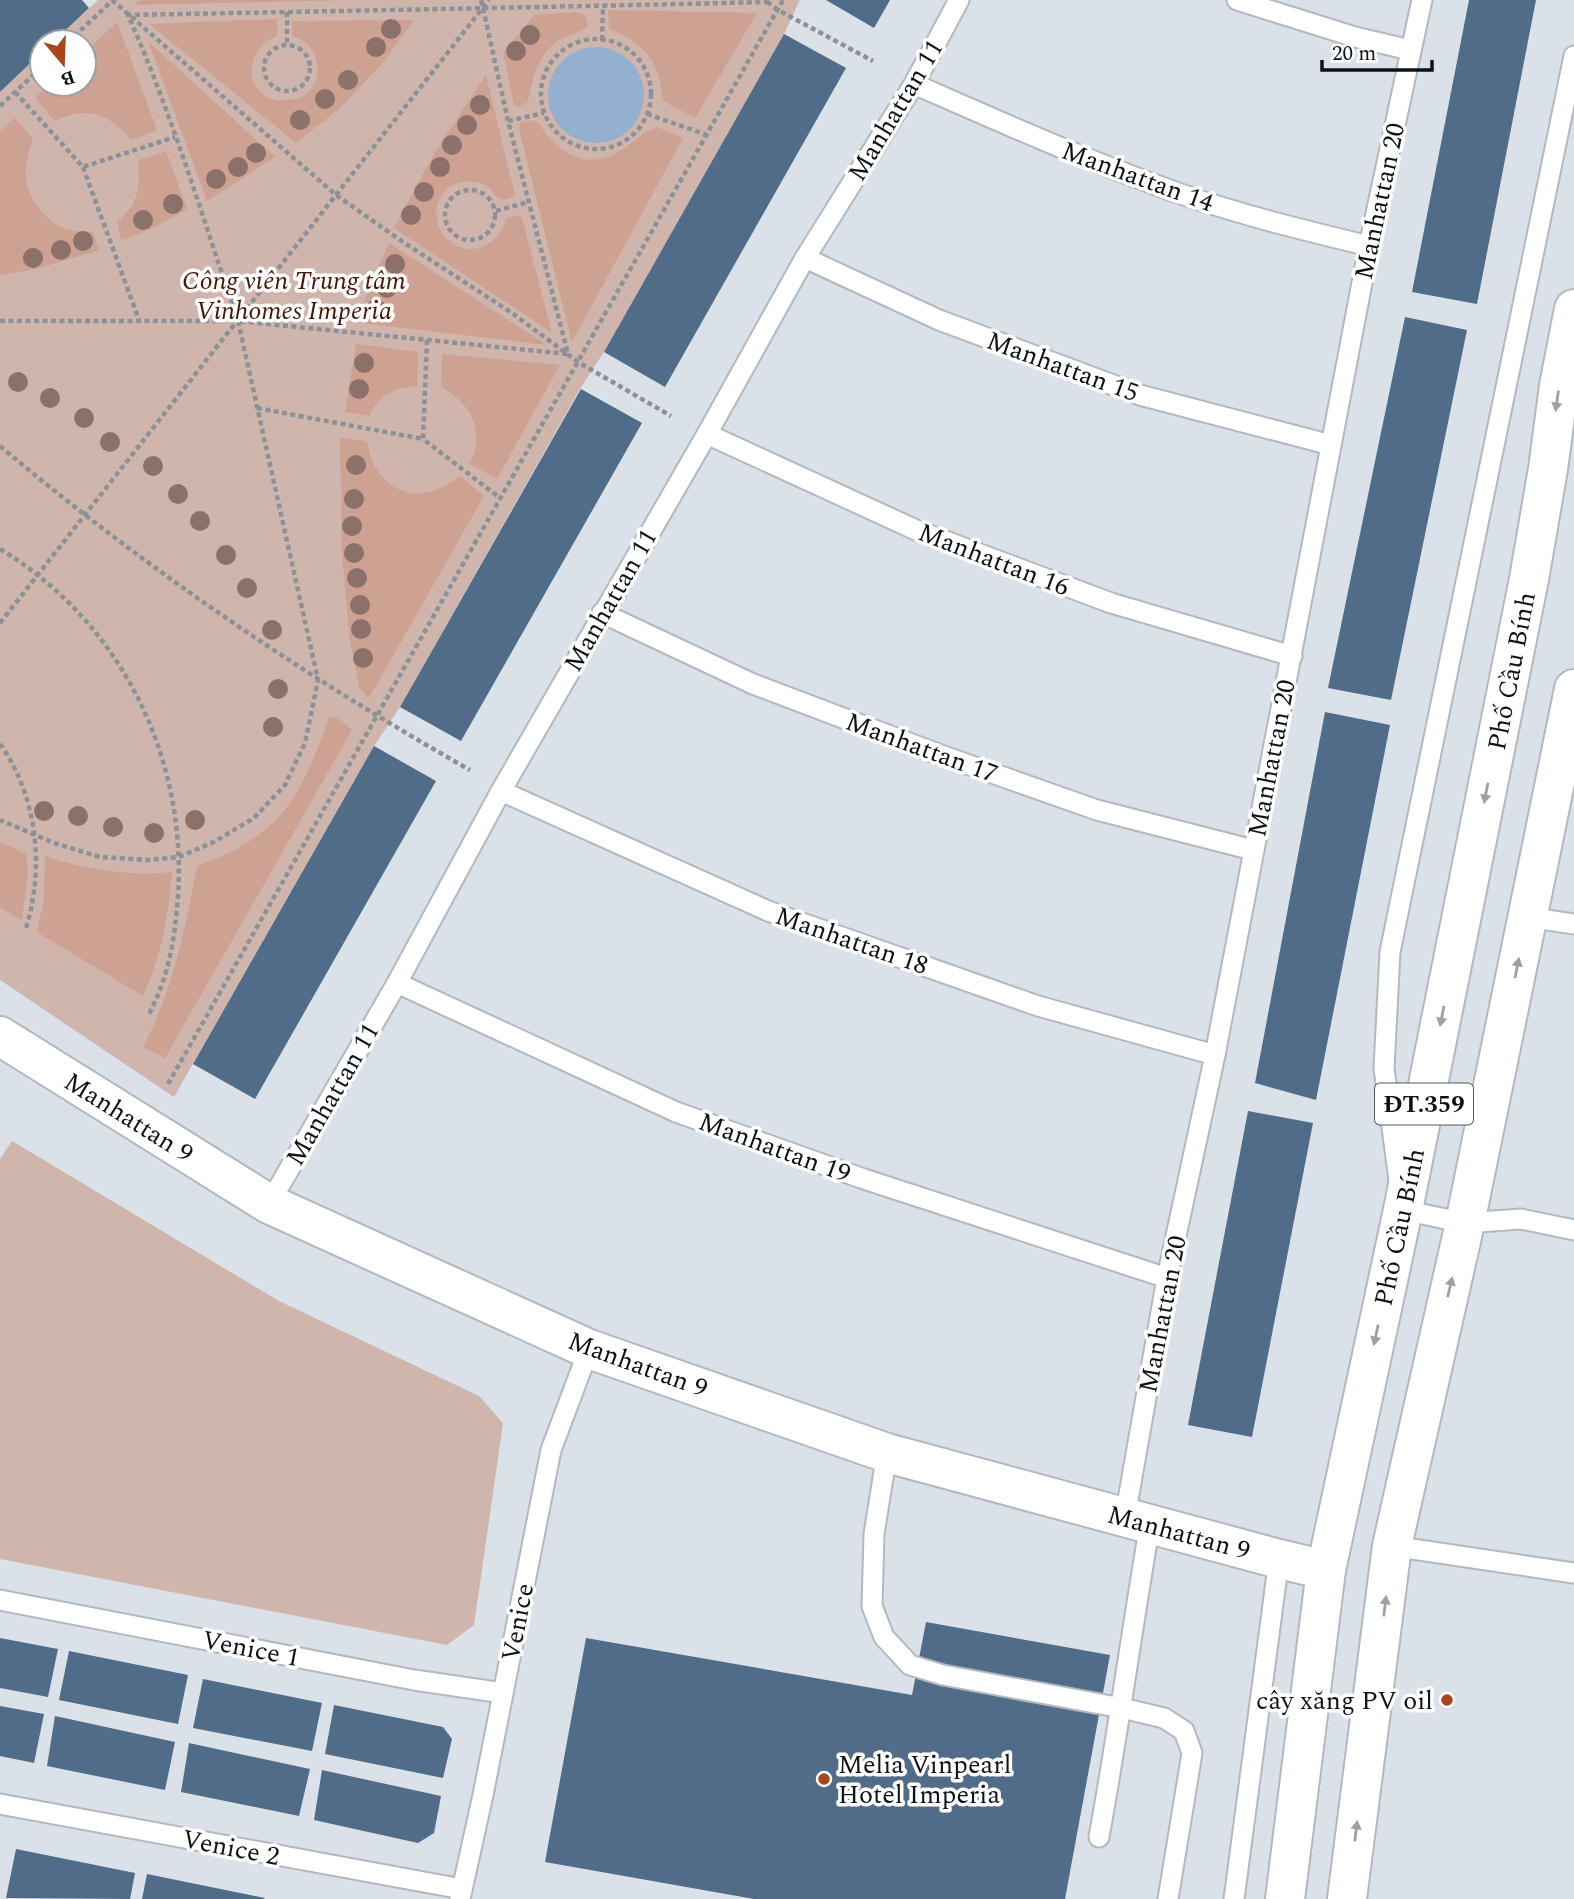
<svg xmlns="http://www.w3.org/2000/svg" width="1574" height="1899" viewBox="0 0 1574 1899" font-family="Spectral,serif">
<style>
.green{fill:#d0b5ac}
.forest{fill:#cda293}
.water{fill:#94b0d0}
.building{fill:#516c88}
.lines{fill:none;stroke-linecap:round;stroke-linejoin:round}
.lane-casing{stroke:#b2b9c0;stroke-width:23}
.secondary-casing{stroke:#b2b9c0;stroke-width:42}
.primary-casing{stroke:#b2b9c0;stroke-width:42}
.path{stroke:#8c9197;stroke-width:4.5;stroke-dasharray:5 3.5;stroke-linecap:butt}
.lane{stroke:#fff;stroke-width:19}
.secondary{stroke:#fff;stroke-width:38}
.primary{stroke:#fff;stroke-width:38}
.tree{fill:#8b7169}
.oneway{fill:#9fa0a1}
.poi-dot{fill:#aa441b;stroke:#fff;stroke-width:2.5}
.labels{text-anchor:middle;stroke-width:7;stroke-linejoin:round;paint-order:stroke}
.shield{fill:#fff;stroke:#57595a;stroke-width:2}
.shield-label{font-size:24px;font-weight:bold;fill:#0f1214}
.street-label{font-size:26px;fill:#0f1214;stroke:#fff}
.park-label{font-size:26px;font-style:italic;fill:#4a1501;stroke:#fff}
.poi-label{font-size:26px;fill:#0f1214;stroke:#fff;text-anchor:end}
</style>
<rect width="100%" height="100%" fill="#dae1e9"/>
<!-- green -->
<g class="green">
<polygon points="98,0 800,0 784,34 604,352 580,389 400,707 374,746 174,1097 0,980 0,92 42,52 42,84 84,84 84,42 53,42"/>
<polygon points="12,1141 279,1301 479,1396 503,1423 474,1625 447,1645 0,1559 0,1159"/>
</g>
<!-- forest -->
<g class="forest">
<polygon points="139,0 351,0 134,5"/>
<path d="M608,10L756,13H757L695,118L663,101C660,62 645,43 609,29Z"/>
<path d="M576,12L585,15L588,26C580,34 568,35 558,41C538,54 532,80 528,102L518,107L514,105L503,53L534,15Z"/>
<path d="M277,19V36C250,46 240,82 269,98C274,100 280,101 285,100C311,100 323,80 315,56C311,45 304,40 292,36V21L414,20L382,64L339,109L296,143L149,24Z"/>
<path d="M117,22L157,130L131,140C110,114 86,105 55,121L35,98L50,84H84V53Z"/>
<polygon points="148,41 275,157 207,201"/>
<path d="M486,75L515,196C511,198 505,201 500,199C496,197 492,191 489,188C479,180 464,180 453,185C446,189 442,194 439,201C423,242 486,276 507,218L518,215L522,218L552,333L394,228L436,150Z"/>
<path d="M15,118L33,139C29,151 25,164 26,177C27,199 49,226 70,230C77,232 85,232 93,232L99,250L36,269L0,275V131Z"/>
<path d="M530,120L538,122C556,152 586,172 620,151C634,143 641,132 657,127L683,138L572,342L519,129L521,122Z"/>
<path d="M166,151L187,209L157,226L121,241L117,222C140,203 139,189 139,160Z"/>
<polygon points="389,243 547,345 361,323 367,292"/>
<path d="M356,344L418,352L417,386C393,388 380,395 369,416L345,412Z"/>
<path d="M442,354L560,365L497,479L470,464C485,430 472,404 441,387Z"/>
<path d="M340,438L367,441C369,450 371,460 375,467C397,502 431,499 460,476L484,496L369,698L360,689L350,641L342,554Z"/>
<path d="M329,717H336L352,730L165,1058L143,1047C173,991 185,929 197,866C282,835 300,799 329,717Z"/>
<polygon points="0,842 26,854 28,872 22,921 0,907"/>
<path d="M45,856C87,870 127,876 172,872C169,915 161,957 143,996L37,932L44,898Z"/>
</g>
<!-- water -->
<circle class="water" cx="596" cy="95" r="48"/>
<!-- building -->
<g class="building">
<polygon points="0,0 82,0 89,8 53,42 42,42 42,52 0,92"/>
<polygon points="826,0 890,0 874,28"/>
<polygon points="1469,0 1536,0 1477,304 1412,292"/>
<polygon points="784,34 846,68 665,387 604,352"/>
<polygon points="1405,317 1467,330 1391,700 1328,688"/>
<polygon points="581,389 642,423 461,741 400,707"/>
<polygon points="1325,712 1390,725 1316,1100 1255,1083"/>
<polygon points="374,746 436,781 255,1099 193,1064"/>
<polygon points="1248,1111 1313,1123 1252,1437 1188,1425"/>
<polygon points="926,1622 1110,1655 1065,1899 754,1899 545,1862 586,1638 912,1695"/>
<polygon points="0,1638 58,1649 48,1697 0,1688"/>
<polygon points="69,1651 188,1675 178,1724 59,1700"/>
<polygon points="203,1679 322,1703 312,1751 193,1728"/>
<polygon points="334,1705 443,1727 452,1739 443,1778 325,1754"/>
<polygon points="0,1706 44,1714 34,1763 0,1756"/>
<polygon points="55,1716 175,1742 165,1790 47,1766"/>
<polygon points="189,1743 310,1769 299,1816 181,1792"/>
<polygon points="322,1770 441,1796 434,1833 418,1843 314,1820"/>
<polygon points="16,1849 135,1873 130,1899 6,1898"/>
<polygon points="147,1874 265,1898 264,1899 142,1899"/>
</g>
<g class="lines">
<!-- lane casing -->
<g class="lane-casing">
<g id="lane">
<polyline points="1237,0 1355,37 1410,50"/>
<polyline points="1574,56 1390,952 1384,1068 1403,1210 1465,1223 1521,1219 1574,1230"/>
<path d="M914,84C1003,123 1092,163 1184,195C1245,216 1307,231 1369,246"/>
<polyline points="805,258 939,320 1140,395 1331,445"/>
<polyline points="707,434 916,530 1111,603 1292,656"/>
<polyline points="602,613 753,684 938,754 1097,810 1253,850"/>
<polyline points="501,791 768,911 1038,1006 1215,1055"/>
<polyline points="1527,917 1574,924"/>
<polyline points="397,983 676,1112 864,1179 1167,1278"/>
<polyline points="269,1204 397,983 501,791 707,434 805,258 914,84 959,0"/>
<polyline points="887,1453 874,1534 872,1606 884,1637 910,1665 943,1675 1122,1708 1164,1718 1184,1731 1192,1753 1168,1899"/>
<polyline points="1125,1517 1167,1278 1215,1055 1369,246 1422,0"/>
<polyline points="1392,1546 1574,1573"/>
<polyline points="0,1600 414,1680 503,1693"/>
<polyline points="0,1804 462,1889"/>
<path d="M1099,1837C1118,1733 1132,1628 1150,1524"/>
<polyline points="460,1899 483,1795 551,1450 589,1349"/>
<polyline points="1234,1899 1279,1559"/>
</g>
</g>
<!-- secondary casing -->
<g class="secondary-casing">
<polyline id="secondary" points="0,1036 269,1204 589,1349 887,1453 1279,1559 1326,1570"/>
</g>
<!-- primary casing -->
<g class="primary-casing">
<g id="primary">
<polyline points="1285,1899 1326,1570 1403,1210 1529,579 1548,469 1559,386 1574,309"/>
<polyline points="1347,1899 1392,1546 1465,1223 1574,689"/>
</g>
</g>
<!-- path -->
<g class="path">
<polyline points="112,0 336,195 403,242 512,313 578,362 671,416"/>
<path d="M481,0L483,8L508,121L568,354L238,321C203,219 172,114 128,15C341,11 554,7 767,2V0"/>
<polyline points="767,2 778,10 873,61"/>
<polyline points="287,12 287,44"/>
<circle cx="596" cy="94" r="55"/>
<polyline points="602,40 603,6"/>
<polyline points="68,42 112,1"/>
<circle cx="287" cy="68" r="23"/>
<polyline points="15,92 83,167 175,137"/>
<polyline points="0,106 42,67"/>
<polyline points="647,114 707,135"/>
<polyline points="508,121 544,113"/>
<polyline points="83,167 139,320"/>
<circle cx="470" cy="215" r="25"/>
<polyline points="496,211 528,202"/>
<polyline points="0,321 238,321 318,680 305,743 285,785 254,818 214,842 179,857 148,860 100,857 54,843 0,820"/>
<polyline points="427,340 423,439 500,498"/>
<polyline points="257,408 423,439"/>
<path d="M0,446C146,569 304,676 470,770"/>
<path d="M0,549C121,622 187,757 178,896C175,938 169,976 149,1014"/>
<polyline points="0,623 489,0"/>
<path d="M0,744C38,797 45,870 25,931"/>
<polyline points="168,1084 783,0"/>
</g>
<!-- lane -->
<use href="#lane" class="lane"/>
<!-- secondary -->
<use href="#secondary" class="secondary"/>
<!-- primary -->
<use href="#primary" class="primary"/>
</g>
<!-- trees -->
<g class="tree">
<circle cx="391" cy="29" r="10"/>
<circle cx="530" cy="35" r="10"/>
<circle cx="376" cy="47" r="10"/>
<circle cx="516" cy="51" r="10"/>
<circle cx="348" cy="80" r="10"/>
<circle cx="325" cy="99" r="10"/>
<circle cx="480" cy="105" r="10"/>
<circle cx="300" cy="120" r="10"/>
<circle cx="467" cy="125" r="10"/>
<circle cx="452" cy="145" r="10"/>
<circle cx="256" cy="153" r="10"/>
<circle cx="238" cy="167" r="10"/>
<circle cx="440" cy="167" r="10"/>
<circle cx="216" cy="179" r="10"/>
<circle cx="424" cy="192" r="10"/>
<circle cx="173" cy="204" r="10"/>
<circle cx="411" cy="215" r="10"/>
<circle cx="143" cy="220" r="10"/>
<circle cx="83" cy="241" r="10"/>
<circle cx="61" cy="250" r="10"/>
<circle cx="33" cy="258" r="10"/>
<circle cx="395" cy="264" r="10"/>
<circle cx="387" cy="288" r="10"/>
<circle cx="376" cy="309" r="10"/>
<circle cx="364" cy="363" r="10"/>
<circle cx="18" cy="382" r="10"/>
<circle cx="359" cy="389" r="10"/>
<circle cx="50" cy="398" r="10"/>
<circle cx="84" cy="418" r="10"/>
<circle cx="110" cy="442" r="10"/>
<circle cx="356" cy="465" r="10"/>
<circle cx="153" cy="466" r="10"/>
<circle cx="178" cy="494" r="10"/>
<circle cx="354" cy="499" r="10"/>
<circle cx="200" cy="521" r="10"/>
<circle cx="352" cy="526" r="10"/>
<circle cx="354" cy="553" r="10"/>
<circle cx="226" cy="555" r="10"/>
<circle cx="357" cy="578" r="10"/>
<circle cx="247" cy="588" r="10"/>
<circle cx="360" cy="605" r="10"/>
<circle cx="361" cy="629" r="10"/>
<circle cx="272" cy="630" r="10"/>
<circle cx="363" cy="658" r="10"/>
<circle cx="278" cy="689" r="10"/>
<circle cx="273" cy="727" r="10"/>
<circle cx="44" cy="811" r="10"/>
<circle cx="78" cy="816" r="10"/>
<circle cx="195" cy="820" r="10"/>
<circle cx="113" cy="827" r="10"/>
<circle cx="154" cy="833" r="10"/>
</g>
<!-- one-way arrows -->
<defs><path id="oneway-solid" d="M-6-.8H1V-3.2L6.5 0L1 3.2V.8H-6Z" transform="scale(1.75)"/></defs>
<g class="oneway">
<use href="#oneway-solid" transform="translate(1557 401) rotate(98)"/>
<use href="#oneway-solid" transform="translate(1486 793) rotate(101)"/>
<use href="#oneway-solid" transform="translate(1517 968) rotate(-79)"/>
<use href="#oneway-solid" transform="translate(1442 1016) rotate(101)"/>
<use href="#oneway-solid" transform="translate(1450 1287) rotate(-77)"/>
<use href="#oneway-solid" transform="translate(1376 1335) rotate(102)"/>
<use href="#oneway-solid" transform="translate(1385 1606) rotate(-83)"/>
<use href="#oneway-solid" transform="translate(1356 1831) rotate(-83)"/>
</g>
<!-- markers -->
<g class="poi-dot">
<circle cx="1447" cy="1700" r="7"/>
<circle cx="824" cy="1779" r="7"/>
</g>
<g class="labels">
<!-- shield labels -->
<rect class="shield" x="1375" y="1083.5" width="98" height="41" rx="5"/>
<g class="shield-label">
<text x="1424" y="1112">ĐT.359</text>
</g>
<!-- street labels -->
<g class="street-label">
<text transform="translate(895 110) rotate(-59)" y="9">Manhattan 11</text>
<text transform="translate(1138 176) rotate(20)" y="9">Manhattan 14</text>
<text transform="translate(1379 201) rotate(-78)" y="9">Manhattan 20</text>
<text transform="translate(1063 366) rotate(20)" y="9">Manhattan 15</text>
<text transform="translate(994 559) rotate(21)" y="9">Manhattan 16</text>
<text transform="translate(610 600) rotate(-60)" y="9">Manhattan 11</text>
<text transform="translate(1511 671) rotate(-79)" y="9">Phố Cầu Bính</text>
<text transform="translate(922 747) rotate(20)" y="9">Manhattan 17</text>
<text transform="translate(1271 758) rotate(-79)" y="9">Manhattan 20</text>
<text transform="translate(852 940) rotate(19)" y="9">Manhattan 18</text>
<text transform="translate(332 1094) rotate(-60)" y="9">Manhattan 11</text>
<text transform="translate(129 1117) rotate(32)" y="9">Manhattan 9</text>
<text transform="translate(775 1147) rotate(20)" y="9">Manhattan 19</text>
<text transform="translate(1399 1227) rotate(-78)" y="9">Phố Cầu Bính</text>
<text transform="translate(1162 1314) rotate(-79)" y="9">Manhattan 20</text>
<text transform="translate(638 1364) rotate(20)" y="9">Manhattan 9</text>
<text transform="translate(1179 1532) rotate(15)" y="9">Manhattan 9</text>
<text transform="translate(517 1622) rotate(-79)" y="9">Venice</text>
<text transform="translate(251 1648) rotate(11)" y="9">Venice 1</text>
<text transform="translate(231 1847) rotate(11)" y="9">Venice 2</text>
</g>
<!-- park labels -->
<g class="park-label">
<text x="294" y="289">Công viên Trung tâm<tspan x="294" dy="30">Vinhomes Imperia</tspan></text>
</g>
<!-- poi labels -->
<g class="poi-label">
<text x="1433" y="1709">cây xăng PV oil</text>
<text x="838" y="1773" text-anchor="start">Melia Vinpearl<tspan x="838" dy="30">Hotel Imperia</tspan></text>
</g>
</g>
<!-- north arrow -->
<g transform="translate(63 63) rotate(161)"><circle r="33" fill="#ffffff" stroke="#9fa0a1" stroke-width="2"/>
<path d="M0-5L12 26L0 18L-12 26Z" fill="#aa441b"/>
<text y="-10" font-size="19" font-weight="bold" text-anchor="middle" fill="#0f1214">B</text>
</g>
<!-- scale -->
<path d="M1322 60v10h110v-10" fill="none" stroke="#0f1214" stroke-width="3.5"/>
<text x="1332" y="60" font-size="21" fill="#0f1214" stroke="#ffffff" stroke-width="5" paint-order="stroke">20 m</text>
</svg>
